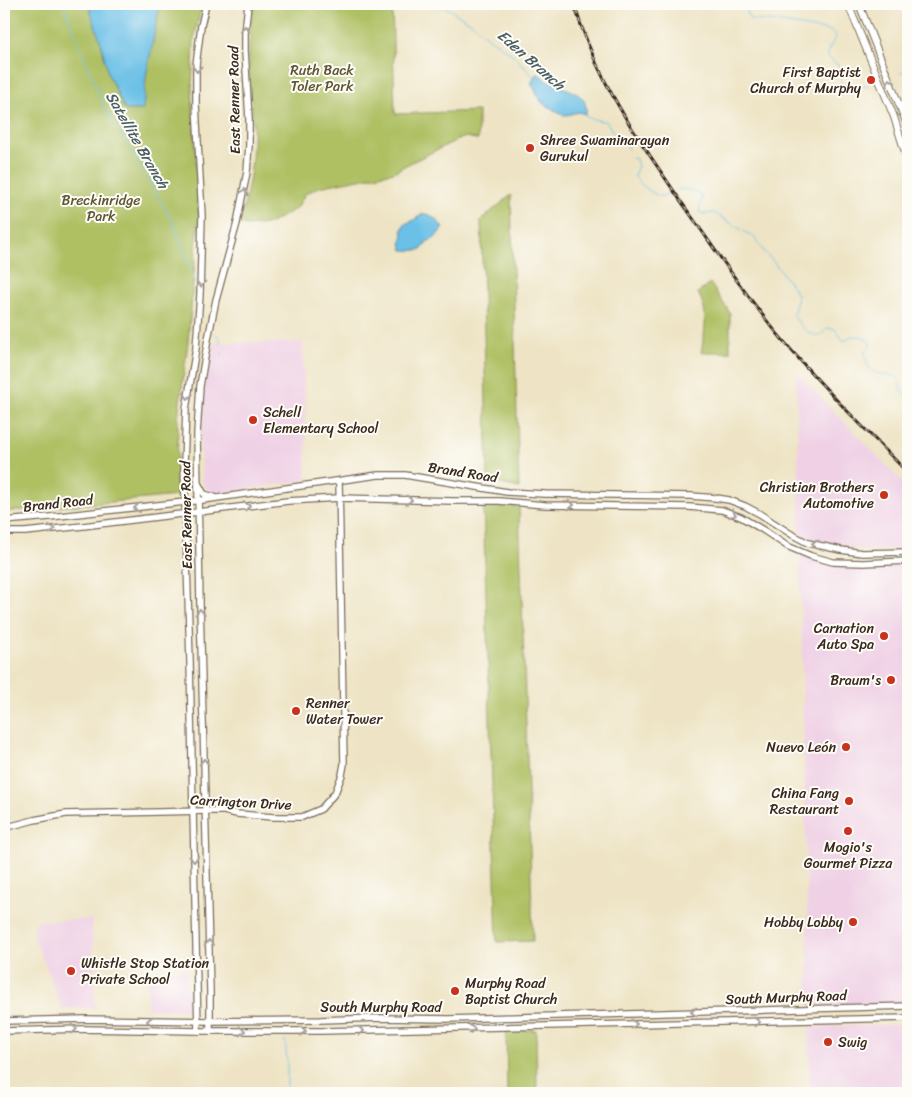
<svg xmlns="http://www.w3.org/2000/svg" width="912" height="1097" viewBox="0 0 912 1097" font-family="Sriracha,sans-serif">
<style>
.built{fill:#efd0e5}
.green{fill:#afc064;stroke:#757541}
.water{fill:#6ac0e7;stroke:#527582}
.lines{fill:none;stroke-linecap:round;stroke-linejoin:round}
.stream{stroke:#6ac0e7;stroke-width:1}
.secondary-casing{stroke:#7a6b58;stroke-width:8}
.primary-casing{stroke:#7a6b58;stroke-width:8}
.secondary{stroke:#fff;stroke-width:5.5}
.primary{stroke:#fff;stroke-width:6}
.rail-casing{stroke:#3b2a1e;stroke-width:3}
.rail{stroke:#fdfcf7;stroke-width:1;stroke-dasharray:4;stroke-linecap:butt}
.oneway{stroke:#a79f9a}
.poi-dot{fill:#c8321e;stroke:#fdfcf7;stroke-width:2}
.labels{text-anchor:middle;stroke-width:4;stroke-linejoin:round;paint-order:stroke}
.park-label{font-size:14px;fill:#5e5733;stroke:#fdfcf7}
.poi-label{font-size:14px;fill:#3b2a1e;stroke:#fdfcf7;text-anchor:end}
.street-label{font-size:14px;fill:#3b2a1e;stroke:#fdfcf7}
.water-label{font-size:15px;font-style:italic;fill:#4b5e64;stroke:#fdfcf7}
</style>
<rect width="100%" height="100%" fill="#fdfcf7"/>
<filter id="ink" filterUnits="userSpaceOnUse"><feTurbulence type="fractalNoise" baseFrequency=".02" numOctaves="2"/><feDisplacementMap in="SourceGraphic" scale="10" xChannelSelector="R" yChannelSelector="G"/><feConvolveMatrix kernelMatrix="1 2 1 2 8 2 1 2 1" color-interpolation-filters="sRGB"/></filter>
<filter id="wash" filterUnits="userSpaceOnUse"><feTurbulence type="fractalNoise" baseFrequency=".0096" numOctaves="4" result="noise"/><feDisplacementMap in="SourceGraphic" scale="20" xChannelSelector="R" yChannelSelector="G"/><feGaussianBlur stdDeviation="1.12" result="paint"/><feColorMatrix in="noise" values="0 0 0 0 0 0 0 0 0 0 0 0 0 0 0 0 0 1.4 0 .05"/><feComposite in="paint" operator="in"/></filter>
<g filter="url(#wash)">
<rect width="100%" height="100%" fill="#eee4c5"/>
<!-- built -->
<g class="built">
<polygon points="303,342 307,480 213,494 203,486 200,443 203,396 213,343"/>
<polygon points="796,372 908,488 908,549 868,550 822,545 800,537"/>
<polygon points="800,554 828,563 854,566 908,565 908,1004 809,1007"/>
<polygon points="92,919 95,1008 62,1008 33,934 35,923 39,921"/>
<polygon points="187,969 188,1010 148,1009 147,970"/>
<polygon points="908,1024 908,1093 810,1093 809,1027"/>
</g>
<!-- green -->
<g class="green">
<polygon points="4,4 202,4 194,39 192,93 199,216 188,342 178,418 177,496 4,512"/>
<path d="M253,4H392L395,114L478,111V140L467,137L459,139L406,165L394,172L319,187L305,194L297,208L269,224L246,226L240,224C246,198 252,172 253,145C254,122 251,99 249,76C248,52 250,28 253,4Z"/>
<polygon points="511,195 519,488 488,481 481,220"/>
<path d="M710,283L730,313V352H701C705,332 709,312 698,293Z"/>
<polygon points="483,503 505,503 519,508 533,941 497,942"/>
<polygon points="536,1030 537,1093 507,1093 506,1031"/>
</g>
<!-- water -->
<g class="water">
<polygon points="88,4 160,4 146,77 143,110 125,110 108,74 101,43"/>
<path d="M536,74H538C543,77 547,81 552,83C567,90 588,92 586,113L584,114C577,110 572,115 565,115C560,115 558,112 554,110C551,107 547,107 544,104C537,99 537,90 531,84Z"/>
<path d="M423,214C433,214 437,220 443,228L434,239L426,242L425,246L420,250C414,250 409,251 403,250L401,242L403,234L402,230L405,224L412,221Z"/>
</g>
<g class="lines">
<!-- stream -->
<g class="stream">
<polyline points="63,4 104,107 172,220 196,284"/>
<polyline points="440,4 472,23 481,32 513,55 534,77"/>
<path d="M746,4V9L750,20L770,21L831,31L835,34L836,37C832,45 827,48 828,57L839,66L841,83L843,85L869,86"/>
<polyline points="900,73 908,70"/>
<polyline points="585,114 588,118 607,122 612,131 623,139 628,149"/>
<path d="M632,158L636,159L638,166L634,175C637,182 653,195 660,196C664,196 668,194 672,192"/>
<path d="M677,190C687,188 694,190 702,197L699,212L704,214L714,213L755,238L765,253L773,261L794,289L797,295V301L793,315C800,325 807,335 820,336L827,328L835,329L843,340H847L851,336H860L870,342V346L865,351C866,369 871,374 889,375C892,376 895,375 897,377C903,384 896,391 908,397"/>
<polyline points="216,334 220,339 221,344"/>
<polyline points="222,353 222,356"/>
<polyline points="285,1040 287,1062 287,1093"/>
</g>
</g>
</g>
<g filter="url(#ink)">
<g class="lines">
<!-- secondary casing -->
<g class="secondary-casing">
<g id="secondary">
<polyline points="199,485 204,494 214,497"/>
<polyline points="4,521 50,517 203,500 378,475 405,475 507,492 545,494 691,496 716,498 729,500 745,506 760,514 791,534 808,543 841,550 862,553 908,552"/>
<polyline points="4,532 25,532 83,526 288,501 339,498 453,501 499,501 545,505 689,507 722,510 741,517 763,530 787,546 811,556 833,562 863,563 908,561"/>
<polyline points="4,828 34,820 66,814 206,811 224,811 237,814 273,817 302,817 321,809 335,793 342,775 344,764 339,481"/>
<polyline points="4,1021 86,1019 210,1021 320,1020 381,1018 448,1019 908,1006"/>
<polyline points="4,1031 84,1029 198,1031 321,1031 908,1018"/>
<polyline points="198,1031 193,811 190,661 184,464 186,409 196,348 200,295 202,216 196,104 196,65 201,26 206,4"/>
<polyline points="210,1031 210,991 200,604 197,434 200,386 208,339 216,300 237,223 247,172 249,145 249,119 245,51 245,33 248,4"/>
</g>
</g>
<!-- primary casing -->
<g class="primary-casing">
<g id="primary">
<polyline points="848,4 894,117 908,162"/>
<polyline points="859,4 908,127"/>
</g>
</g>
<!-- secondary -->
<use href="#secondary" class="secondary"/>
<!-- primary -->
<use href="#primary" class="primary"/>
<!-- rail casing -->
<g class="rail-casing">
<path id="rail" d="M574,4C582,30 592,56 605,81C626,123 654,161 680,200C713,246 744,294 781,338C820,385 865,429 908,473"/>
</g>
<!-- rail -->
<use href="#rail" class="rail"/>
</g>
<!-- one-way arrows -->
<defs><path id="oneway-chevron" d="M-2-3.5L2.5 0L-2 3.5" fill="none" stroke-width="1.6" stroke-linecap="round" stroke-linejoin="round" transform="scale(1.25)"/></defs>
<g class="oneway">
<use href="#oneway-chevron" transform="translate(245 29) rotate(-87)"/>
<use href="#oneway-chevron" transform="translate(197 69) rotate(92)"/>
<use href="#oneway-chevron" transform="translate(890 82) rotate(-112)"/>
<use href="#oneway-chevron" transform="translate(244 192) rotate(-80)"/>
<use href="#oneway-chevron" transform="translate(201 284) rotate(92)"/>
<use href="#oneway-chevron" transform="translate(188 396) rotate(98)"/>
<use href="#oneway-chevron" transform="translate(409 500) rotate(1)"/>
<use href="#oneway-chevron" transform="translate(571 505) rotate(1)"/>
<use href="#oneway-chevron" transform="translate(247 506) rotate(-7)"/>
<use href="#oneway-chevron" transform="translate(137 508) rotate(174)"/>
<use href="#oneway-chevron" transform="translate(733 514) rotate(22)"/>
<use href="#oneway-chevron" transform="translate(52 529) rotate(-5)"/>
<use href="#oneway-chevron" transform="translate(815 544) rotate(-164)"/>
<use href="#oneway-chevron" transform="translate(200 612) rotate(-92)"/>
<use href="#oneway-chevron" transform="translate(204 762) rotate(-92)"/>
<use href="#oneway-chevron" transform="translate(194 859) rotate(88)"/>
<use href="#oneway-chevron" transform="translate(209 943) rotate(-92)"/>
<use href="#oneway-chevron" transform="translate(694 1012) rotate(178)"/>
<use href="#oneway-chevron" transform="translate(150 1021) rotate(-179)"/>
<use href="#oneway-chevron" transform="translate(757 1022) rotate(-1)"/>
<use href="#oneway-chevron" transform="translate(634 1024) rotate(-1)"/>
<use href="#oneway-chevron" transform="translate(74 1029) rotate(-1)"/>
<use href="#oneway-chevron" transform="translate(472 1029) rotate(-1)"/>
<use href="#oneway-chevron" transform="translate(242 1031)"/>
<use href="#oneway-chevron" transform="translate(303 1031)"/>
<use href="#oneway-chevron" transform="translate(361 1031) rotate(-1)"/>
</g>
</g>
<!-- markers -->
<g class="poi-dot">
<circle cx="871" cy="80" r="5"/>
<circle cx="530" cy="148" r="5"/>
<circle cx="253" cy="420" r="5"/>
<circle cx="884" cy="495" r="5"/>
<circle cx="884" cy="636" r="5"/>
<circle cx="891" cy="680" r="5"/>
<circle cx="296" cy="711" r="5"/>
<circle cx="846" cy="747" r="5"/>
<circle cx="849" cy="801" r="5"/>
<circle cx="848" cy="831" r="5"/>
<circle cx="853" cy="922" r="5"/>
<circle cx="71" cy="971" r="5"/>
<circle cx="455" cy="991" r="5"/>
<circle cx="828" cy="1042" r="5"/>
</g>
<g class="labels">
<!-- park labels -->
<g class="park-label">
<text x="322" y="75">Ruth Back<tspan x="322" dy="16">Toler Park</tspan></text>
<text x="101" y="205">Breckinridge<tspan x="101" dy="16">Park</tspan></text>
</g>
<!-- poi labels -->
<g class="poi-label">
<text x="861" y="77">First Baptist<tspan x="861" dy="16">Church of Murphy</tspan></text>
<text x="540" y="145" text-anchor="start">Shree Swaminarayan<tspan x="540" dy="16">Gurukul</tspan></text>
<text x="263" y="417" text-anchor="start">Schell<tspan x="263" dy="16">Elementary School</tspan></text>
<text x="874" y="492">Christian Brothers<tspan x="874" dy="16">Automotive</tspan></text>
<text x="874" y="633">Carnation<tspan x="874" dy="16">Auto Spa</tspan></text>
<text x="881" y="685">Braum's</text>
<text x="306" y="708" text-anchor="start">Renner<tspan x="306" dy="16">Water Tower</tspan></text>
<text x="836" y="752">Nuevo León</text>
<text x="839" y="798">China Fang<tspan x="839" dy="16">Restaurant</tspan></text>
<text x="848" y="852" text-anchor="middle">Mogio's<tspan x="848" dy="16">Gourmet Pizza</tspan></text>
<text x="843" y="927">Hobby Lobby</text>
<text x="81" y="968" text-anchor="start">Whistle Stop Station<tspan x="81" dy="16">Private School</tspan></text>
<text x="465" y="988" text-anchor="start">Murphy Road<tspan x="465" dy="16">Baptist Church</tspan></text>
<text x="838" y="1047" text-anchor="start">Swig</text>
</g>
<!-- street labels -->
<g class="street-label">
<text transform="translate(234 100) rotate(-91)" y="5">East Renner Road</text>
<text transform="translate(463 472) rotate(9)" y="5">Brand Road</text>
<text transform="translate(58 503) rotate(-6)" y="5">Brand Road</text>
<text transform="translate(186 515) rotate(-91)" y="5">East Renner Road</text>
<text transform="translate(241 802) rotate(3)" y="5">Carrington Drive</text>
<text transform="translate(786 997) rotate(-2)" y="5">South Murphy Road</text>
<text x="381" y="1012">South Murphy Road</text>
</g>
<!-- water labels -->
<g class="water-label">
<text transform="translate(531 60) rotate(41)" y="5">Eden Branch</text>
<text transform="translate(137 140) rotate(60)" y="5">Satellite Branch</text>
</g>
</g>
<!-- margin -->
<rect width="912" height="1097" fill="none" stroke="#fdfcf7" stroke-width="20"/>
</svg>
